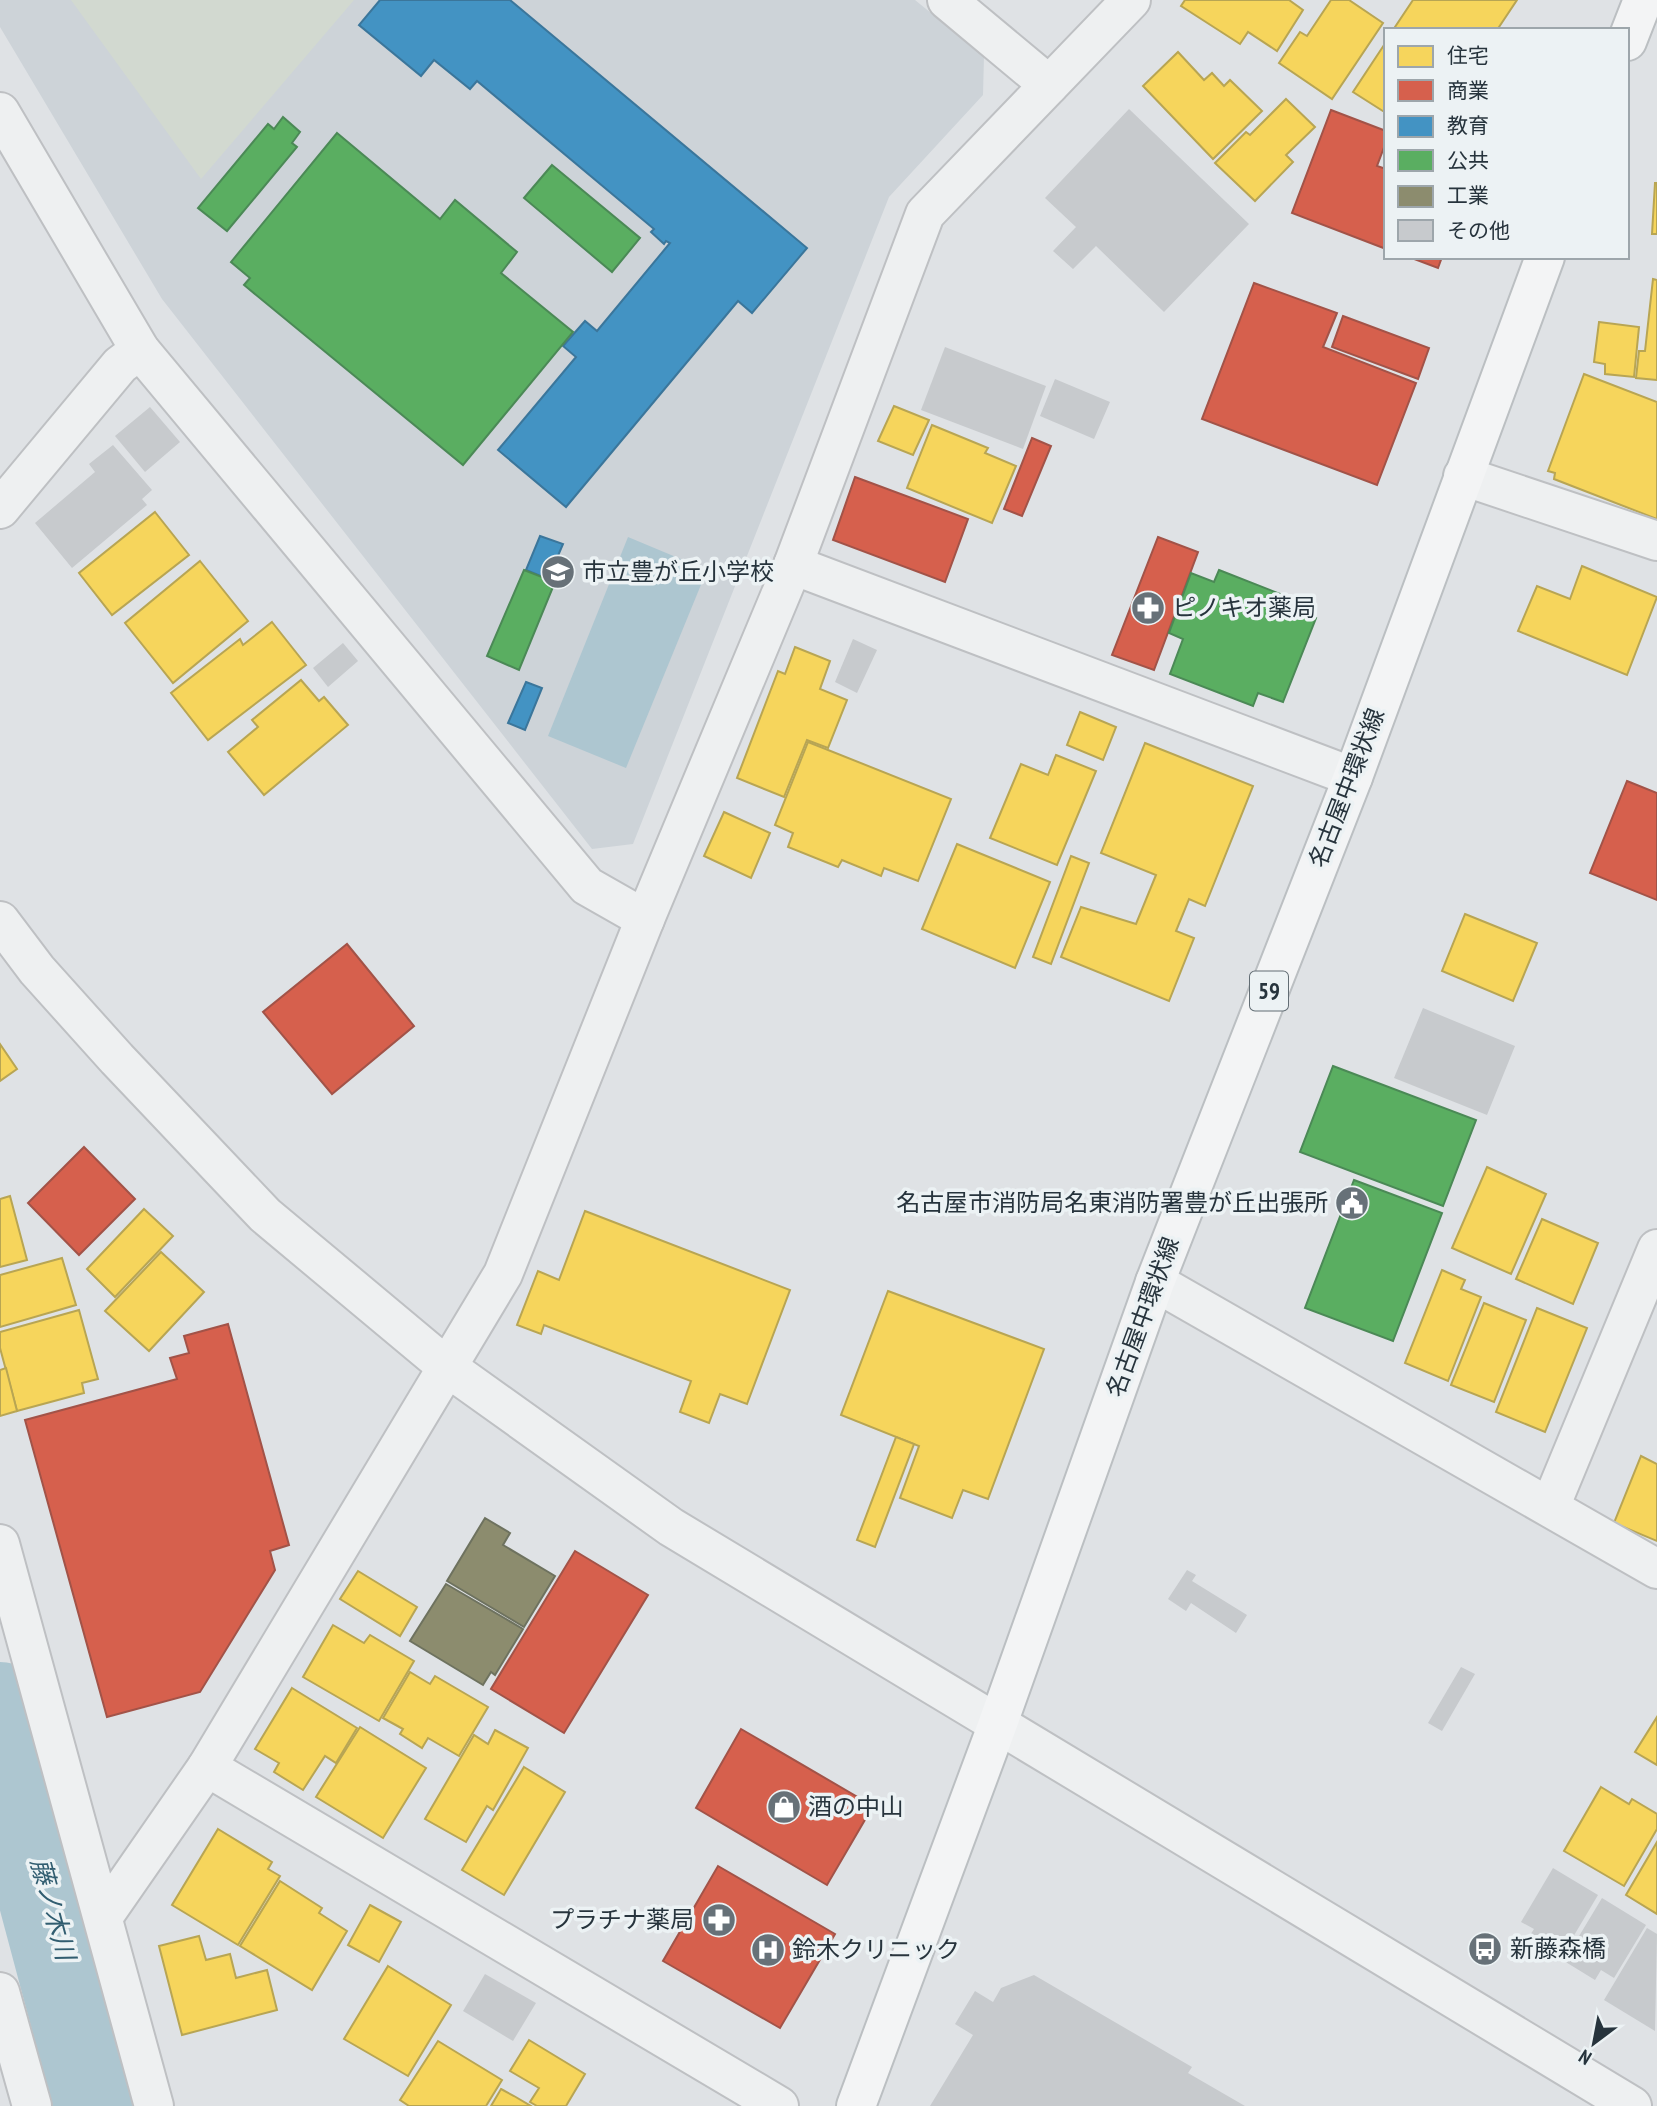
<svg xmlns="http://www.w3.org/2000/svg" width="1657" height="2106" viewBox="0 0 1657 2106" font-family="'PT Sans Narrow','Noto Sans JP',sans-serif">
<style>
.built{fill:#cdd3d8}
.green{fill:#d2d9d0}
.water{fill:#adc6d0}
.homes{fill:#f6d55c;stroke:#b8a553;stroke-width:2}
.shops{fill:#d6604d;stroke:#a25348;stroke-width:2}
.schools{fill:#4393c3;stroke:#3b769b;stroke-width:2}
.public{fill:#5aae61;stroke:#4b8956;stroke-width:2}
.industry{fill:#8c8c6e;stroke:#6e725f;stroke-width:2}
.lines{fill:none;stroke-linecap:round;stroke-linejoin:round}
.river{stroke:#adc6d0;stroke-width:102}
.building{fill:#c7cacd}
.minor-casing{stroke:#bec0c3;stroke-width:42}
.tertiary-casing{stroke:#bec0c3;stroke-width:42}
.primary-casing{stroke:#bbbfc2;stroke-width:42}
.minor{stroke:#eef0f1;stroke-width:38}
.tertiary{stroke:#eef0f1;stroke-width:38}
.primary{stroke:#f3f4f5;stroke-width:38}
.labels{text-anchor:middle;stroke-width:7;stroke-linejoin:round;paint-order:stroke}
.shield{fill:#ecf2f4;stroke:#626d74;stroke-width:2}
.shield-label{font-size:23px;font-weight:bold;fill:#27343d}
.poi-label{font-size:24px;fill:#27343d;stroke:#ecf2f4;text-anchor:start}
.street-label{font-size:24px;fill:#27343d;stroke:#ecf2f4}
.water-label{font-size:26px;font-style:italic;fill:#315d70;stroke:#ecf2f4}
</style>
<rect width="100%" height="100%" fill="#dfe2e5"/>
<!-- built -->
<polygon class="built" points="0,0 915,0 984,56 983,95 889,197 633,844 592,849 162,299 0,27"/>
<!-- green -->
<polygon class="green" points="71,0 354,0 201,179"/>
<!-- water -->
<polygon class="water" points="628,537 707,570 626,768 548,736"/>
<!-- homes -->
<g class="homes">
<polygon points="1185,0 1289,0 1303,10 1277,51 1248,32 1240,44 1181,6"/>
<polygon points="1331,0 1349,0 1383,23 1332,99 1279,63 1300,32 1307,36"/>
<polygon points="1413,0 1517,0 1497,30 1393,30"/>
<polygon points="1386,42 1386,113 1353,92"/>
<polygon points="1178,52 1204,80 1212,73 1224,86 1230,80 1262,111 1213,159 1143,86"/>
<polygon points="1286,99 1315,127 1286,155 1293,162 1255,201 1215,163 1246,132 1250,135"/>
<polygon points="1655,183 1657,183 1657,234 1652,234"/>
<polygon points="1653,279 1657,280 1657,380 1636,378 1639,351 1645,351"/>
<polygon points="1599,322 1639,327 1634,377 1605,374 1605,364 1594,362"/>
<polygon points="1584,374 1657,402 1657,519 1554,479 1555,473 1548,471"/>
<polygon points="894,406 929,420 913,455 878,441"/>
<polygon points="932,425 988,448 985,453 1016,466 992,523 907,488"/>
<polygon points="155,512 189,555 112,615 79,573"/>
<polygon points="200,561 248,621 173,683 125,623"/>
<polygon points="1582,566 1657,597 1627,675 1518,631 1537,586 1570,599"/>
<polygon points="272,622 306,665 208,740 171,693 240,639 243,645"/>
<polygon points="795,647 830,661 820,689 847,700 828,748 807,740 784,797 737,778 778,671 785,674"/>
<polygon points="301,680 319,701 324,697 348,725 264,795 228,752 258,727 252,720"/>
<polygon points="1080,712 1116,727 1103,760 1067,745"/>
<polygon points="808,742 951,799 918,881 884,868 881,876 842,860 838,867 788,847 793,833 775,825"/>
<polygon points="1145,743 1253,786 1205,906 1189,899 1176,931 1194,938 1169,1001 1061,957 1081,907 1136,924 1156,875 1101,853"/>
<polygon points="1056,755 1096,771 1057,865 990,838 1021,764 1048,775"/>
<polygon points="724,812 770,833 751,878 704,856"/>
<polygon points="957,844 1050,882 1015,968 922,929"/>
<polygon points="1071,856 1089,863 1051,964 1033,957"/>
<polygon points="1465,914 1537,943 1513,1001 1442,971"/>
<polygon points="0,1044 17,1069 0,1081"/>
<polygon points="1487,1167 1546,1194 1511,1274 1452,1248"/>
<polygon points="10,1196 27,1260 0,1267 0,1199"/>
<polygon points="144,1209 173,1236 115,1297 87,1269"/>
<polygon points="585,1211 790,1290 747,1404 720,1394 709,1423 680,1412 691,1381 544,1325 541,1334 517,1325 538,1271 559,1280"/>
<polygon points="1542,1219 1598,1243 1573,1304 1516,1279"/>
<polygon points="161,1252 204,1292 149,1351 105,1311"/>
<polygon points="62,1258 76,1305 0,1327 0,1275"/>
<polygon points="1442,1270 1465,1280 1461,1289 1481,1297 1448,1381 1405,1363"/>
<polygon points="888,1291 1044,1349 988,1499 963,1490 952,1518 900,1498 919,1446 841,1415"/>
<polygon points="1484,1303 1526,1320 1494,1402 1451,1385"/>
<polygon points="1537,1308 1587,1328 1545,1432 1496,1412"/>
<polygon points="79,1310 98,1379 82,1383 84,1393 17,1411 0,1348 0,1332"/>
<polygon points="6,1368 17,1411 0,1416 0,1370"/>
<polygon points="896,1437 914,1444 875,1547 857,1540"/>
<polygon points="1641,1456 1657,1464 1657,1541 1614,1523"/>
<polygon points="358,1571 417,1607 400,1636 340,1599"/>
<polygon points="333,1625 364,1643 370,1635 414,1661 379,1721 303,1677"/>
<polygon points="410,1672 430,1684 435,1676 488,1707 459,1756 428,1738 422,1748 400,1734 403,1729 383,1718"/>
<polygon points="292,1688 357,1728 336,1763 325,1756 303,1790 274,1772 279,1763 255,1749"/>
<polygon points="1657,1717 1657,1765 1635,1752"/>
<polygon points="360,1727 426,1768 383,1838 316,1797"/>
<polygon points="495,1730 528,1748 493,1810 487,1806 466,1842 425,1819 474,1735 488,1744"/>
<polygon points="524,1767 565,1792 504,1895 462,1870"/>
<polygon points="1601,1787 1629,1804 1632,1799 1657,1814 1657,1829 1624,1886 1564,1851"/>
<polygon points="218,1829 272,1862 268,1869 280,1876 238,1945 172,1905"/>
<polygon points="1657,1842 1657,1914 1626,1895"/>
<polygon points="280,1881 322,1908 319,1913 347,1931 312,1990 240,1946"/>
<polygon points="370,1905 401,1922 379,1962 348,1945"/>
<polygon points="199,1936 206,1960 230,1954 236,1978 267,1970 277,2010 182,2035 159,1946"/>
<polygon points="388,1966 451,2005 408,2076 344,2039"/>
<polygon points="529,2040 585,2074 566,2106 537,2106 530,2102 539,2088 510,2071"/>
<polygon points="438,2041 502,2080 486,2106 409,2106 400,2100"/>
<polygon points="501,2089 514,2096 531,2106 491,2106"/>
</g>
<!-- shops -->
<g class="shops">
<polygon points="1331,110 1386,131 1386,142 1377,166 1386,169 1386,249 1292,213"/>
<polygon points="1409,257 1442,257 1438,268"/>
<polygon points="1254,283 1337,313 1323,347 1416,383 1377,485 1202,419"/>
<polygon points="1343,316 1429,348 1418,379 1332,347"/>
<polygon points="1032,438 1051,446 1022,516 1004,509"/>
<polygon points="855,477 968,519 945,582 833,540"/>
<polygon points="1158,537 1198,552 1154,670 1112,655"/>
<polygon points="1627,781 1657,793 1657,900 1590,873"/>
<polygon points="347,944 414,1026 332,1094 263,1012"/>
<polygon points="84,1147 135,1199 79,1255 28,1203"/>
<polygon points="228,1324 289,1545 270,1551 275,1570 200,1692 107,1717 25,1420 177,1379 170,1358 189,1353 184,1336"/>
<polygon points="575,1551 648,1595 564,1733 491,1689"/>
<polygon points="741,1729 873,1806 827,1885 696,1808"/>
<polygon points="718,1866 835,1934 780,2028 663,1961"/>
</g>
<!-- schools -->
<g class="schools">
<polygon points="380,0 510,0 807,248 752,313 738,301 566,507 498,450 576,357 563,346 585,321 597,331 670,243 666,241 664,244 651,232 654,229 477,81 470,89 434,60 421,76 359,25"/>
<polygon points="540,536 563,544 548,579 526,570"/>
<polygon points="526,682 542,688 525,730 508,723"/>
</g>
<!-- public -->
<g class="public">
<polygon points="283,117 300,132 292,143 297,147 227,231 198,208 268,124 274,129"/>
<polygon points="337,133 440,219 455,200 517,252 501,273 573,332 463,465 244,285 250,278 231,262"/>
<polygon points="552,165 640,238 612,272 524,198"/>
<polygon points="524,570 555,582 519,670 487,656"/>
<polygon points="1219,570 1293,599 1289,608 1316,618 1283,702 1258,693 1253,706 1170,674 1183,639 1169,633 1191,573 1214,582"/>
<polygon points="1333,1066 1476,1120 1443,1206 1300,1152"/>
<polygon points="1354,1180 1442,1213 1393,1341 1305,1308"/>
</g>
<!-- industry -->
<g class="industry">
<polygon points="485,1518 510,1533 503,1545 555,1576 524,1627 447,1581"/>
<polygon points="446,1584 523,1629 495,1675 491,1672 483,1685 410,1641"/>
</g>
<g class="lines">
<!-- river -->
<polyline class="river" points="0,1713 105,2106"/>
</g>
<!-- building -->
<g class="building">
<polygon points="1129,109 1249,224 1164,312 1096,246 1073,269 1053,251 1076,227 1045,198"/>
<polygon points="945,347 1046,386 1023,449 921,410"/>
<polygon points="1055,379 1110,402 1094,439 1040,416"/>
<polygon points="150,407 180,442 145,472 115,436"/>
<polygon points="113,445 152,490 142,499 147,505 72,568 35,523 95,472 89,464"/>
<polygon points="853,639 877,650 857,693 835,682"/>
<polygon points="343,643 358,661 328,687 313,668"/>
<polygon points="1423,1008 1515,1046 1487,1115 1394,1078"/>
<polygon points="1187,1570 1196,1575 1192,1581 1247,1615 1236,1633 1191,1603 1186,1611 1168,1599"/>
<polygon points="1461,1667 1475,1674 1442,1731 1428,1723"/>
<polygon points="1553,1868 1598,1895 1560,1959 1527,1940 1534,1929 1521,1922"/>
<polygon points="1602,1898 1646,1925 1614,1978 1601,1970 1595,1980 1564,1961"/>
<polygon points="1647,1928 1657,1934 1655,2031 1604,2000"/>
<polygon points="485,1974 536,2003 513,2041 463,2011"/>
<polygon points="1034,1975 1192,2067 1188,2073 1245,2106 930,2106 973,2035 955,2024 975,1991 993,2002 1001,1988"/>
</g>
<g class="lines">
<!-- minor casing -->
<g class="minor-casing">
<g id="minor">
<polyline points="947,0 1049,85"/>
<polyline points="0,112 140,350 587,886 645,919"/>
<polyline points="1463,476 1657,541"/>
<polyline points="0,509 120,365 140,350"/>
<polyline points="793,565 1353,777"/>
<polyline points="1155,1282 1657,1569"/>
<polyline points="1550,1507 1657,1249"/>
<polyline points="0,1544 154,2106"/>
<polyline points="207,1767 779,2106"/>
<polyline points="103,1917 207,1767 503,1274 645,919 793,565 925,214 1131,0"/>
<polyline points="0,1992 32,2106"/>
</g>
</g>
<!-- tertiary casing -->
<g class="tertiary-casing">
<polyline id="tertiary" points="0,921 37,970 117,1059 265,1215 447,1367 671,1527 1632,2106"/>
</g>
<!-- primary casing -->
<g class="primary-casing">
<g id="primary">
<polyline points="1627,41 1643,0"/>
<polyline points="856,2106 997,1726 1155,1282 1353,777 1545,257"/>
</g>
</g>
<!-- minor -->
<use href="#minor" class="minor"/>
<!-- tertiary -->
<use href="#tertiary" class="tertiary"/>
<!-- primary -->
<use href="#primary" class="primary"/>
</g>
<!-- icons -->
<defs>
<g id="school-disc" transform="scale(1.75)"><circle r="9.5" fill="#677178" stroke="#ecf2f4"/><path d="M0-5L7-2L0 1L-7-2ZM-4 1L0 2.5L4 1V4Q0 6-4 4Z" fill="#fff"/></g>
<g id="pharmacy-disc" transform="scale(1.75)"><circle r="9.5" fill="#677178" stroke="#ecf2f4"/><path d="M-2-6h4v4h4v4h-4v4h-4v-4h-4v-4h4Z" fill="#fff"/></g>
<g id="civic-disc" transform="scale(1.75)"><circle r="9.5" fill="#677178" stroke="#ecf2f4"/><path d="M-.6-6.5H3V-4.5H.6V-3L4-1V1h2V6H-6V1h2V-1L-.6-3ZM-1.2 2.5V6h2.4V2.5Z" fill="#fff"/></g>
<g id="shop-disc" transform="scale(1.75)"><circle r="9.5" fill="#677178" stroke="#ecf2f4"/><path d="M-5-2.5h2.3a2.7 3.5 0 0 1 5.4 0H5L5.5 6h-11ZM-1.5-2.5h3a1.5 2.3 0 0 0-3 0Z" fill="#fff"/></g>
<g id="bus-disc" transform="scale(1.75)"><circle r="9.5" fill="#677178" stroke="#ecf2f4"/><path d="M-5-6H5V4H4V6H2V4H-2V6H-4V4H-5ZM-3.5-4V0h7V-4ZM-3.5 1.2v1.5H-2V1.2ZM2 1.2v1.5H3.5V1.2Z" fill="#fff"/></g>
<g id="hospital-disc" transform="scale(1.75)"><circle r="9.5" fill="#677178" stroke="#ecf2f4"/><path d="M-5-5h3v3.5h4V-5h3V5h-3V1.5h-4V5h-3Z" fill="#fff"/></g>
</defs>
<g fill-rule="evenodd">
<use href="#school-disc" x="558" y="572"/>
<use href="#pharmacy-disc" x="1148" y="608"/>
<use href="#civic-disc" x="1352" y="1203"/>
<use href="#shop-disc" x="784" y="1807"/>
<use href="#pharmacy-disc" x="719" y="1920"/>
<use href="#bus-disc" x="1485" y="1949"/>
<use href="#hospital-disc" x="768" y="1950"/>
</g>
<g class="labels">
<!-- shield labels -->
<rect class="shield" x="1250" y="971.5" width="38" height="39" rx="5"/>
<g class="shield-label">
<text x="1269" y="999">59</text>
</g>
<!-- poi labels -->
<g class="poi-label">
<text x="582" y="580">市立豊が丘小学校</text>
<text x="1172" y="616">ピノキオ薬局</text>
<text x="1328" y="1211" text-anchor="end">名古屋市消防局名東消防署豊が丘出張所</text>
<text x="808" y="1815">酒の中山</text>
<text x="694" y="1928" text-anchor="end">プラチナ薬局</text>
<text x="1510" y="1957">新藤森橋</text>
<text x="792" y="1958">鈴木クリニック</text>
</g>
<!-- street labels -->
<g class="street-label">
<text transform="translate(1347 788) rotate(-69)" y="8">名古屋中環状線</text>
<text transform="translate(1143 1317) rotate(-70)" y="8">名古屋中環状線</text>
</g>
<!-- water labels -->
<g class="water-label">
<text transform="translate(53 1909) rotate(75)" y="9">藤ノ木川</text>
</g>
</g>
<!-- legend -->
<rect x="1384" y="28" width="245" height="231" fill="#ecf2f4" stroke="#9da6ab" stroke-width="2"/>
<rect x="1398" y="46" width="35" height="21" fill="#f6d55c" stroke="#9da6ab" stroke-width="2"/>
<text x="1447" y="63" font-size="21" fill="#27343d">住宅</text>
<rect x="1398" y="80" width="35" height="21" fill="#d6604d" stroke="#9da6ab" stroke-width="2"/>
<text x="1447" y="98" font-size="21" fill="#27343d">商業</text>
<rect x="1398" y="116" width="35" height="21" fill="#4393c3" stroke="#9da6ab" stroke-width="2"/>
<text x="1447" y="133" font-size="21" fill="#27343d">教育</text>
<rect x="1398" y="150" width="35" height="21" fill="#5aae61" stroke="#9da6ab" stroke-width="2"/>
<text x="1447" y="168" font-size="21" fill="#27343d">公共</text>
<rect x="1398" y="186" width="35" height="21" fill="#8c8c6e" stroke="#9da6ab" stroke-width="2"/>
<text x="1447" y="203" font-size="21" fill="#27343d">工業</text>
<rect x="1398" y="220" width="35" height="21" fill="#c7cacd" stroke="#9da6ab" stroke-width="2"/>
<text x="1447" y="238" font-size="21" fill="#27343d">その他</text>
<!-- north arrow -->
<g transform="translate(1594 2043) rotate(212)" stroke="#ecf2f4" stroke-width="5" paint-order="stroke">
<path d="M0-5L12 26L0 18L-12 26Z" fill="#27343d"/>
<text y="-10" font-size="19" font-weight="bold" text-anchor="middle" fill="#27343d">N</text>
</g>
</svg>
